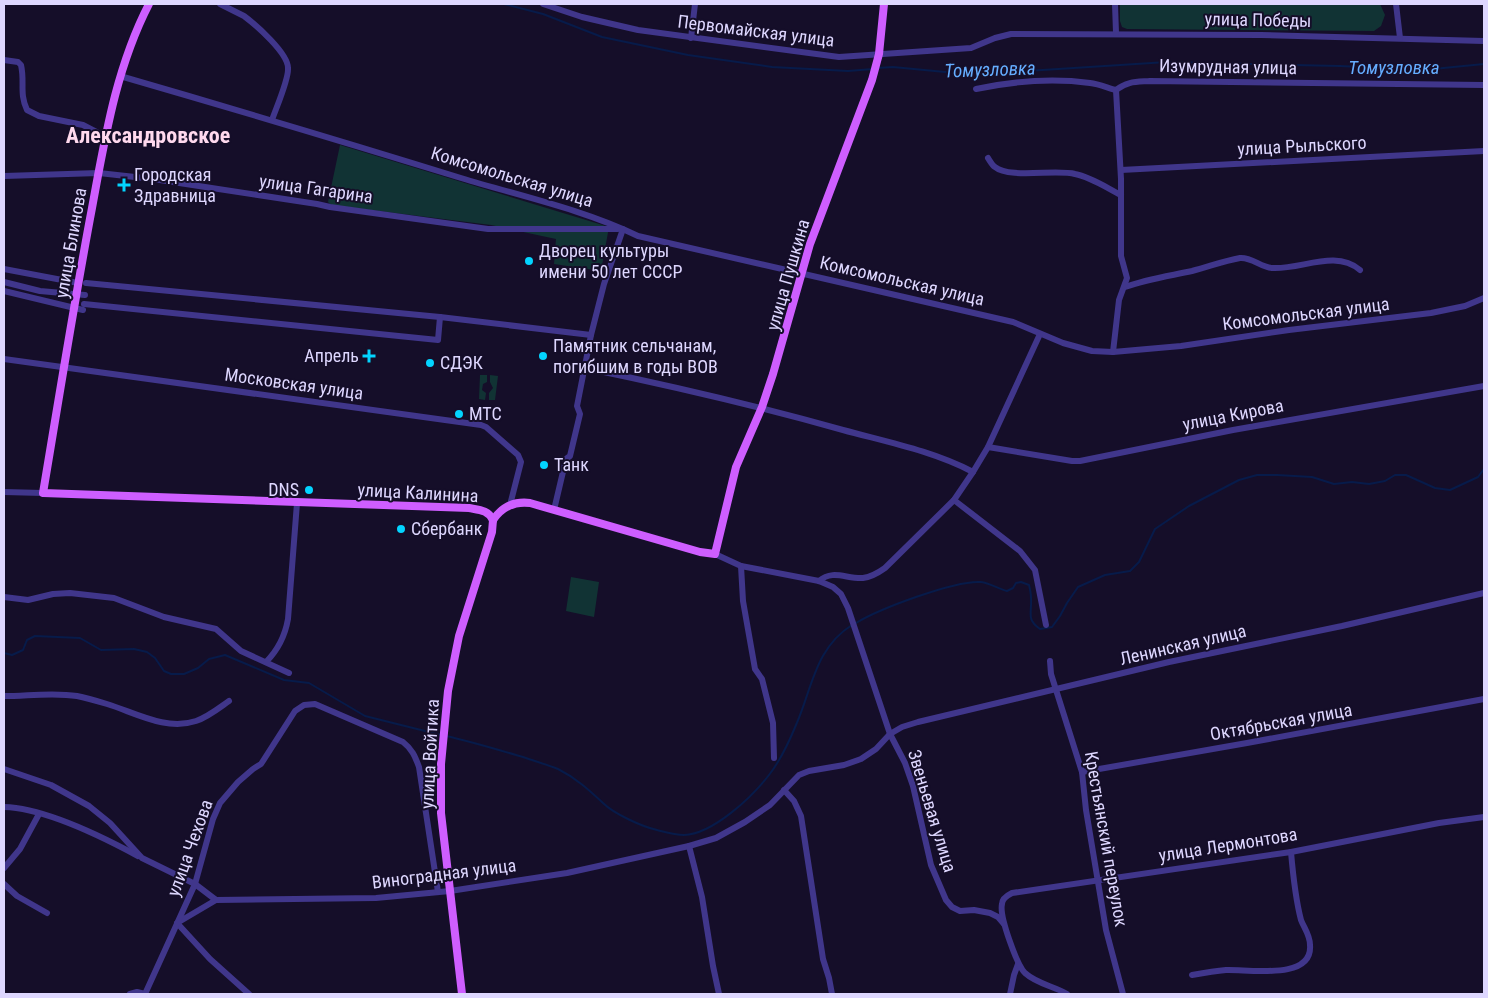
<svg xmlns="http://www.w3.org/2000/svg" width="1488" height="998" viewBox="0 0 1488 998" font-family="'Roboto Condensed',sans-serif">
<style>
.green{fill:#113334}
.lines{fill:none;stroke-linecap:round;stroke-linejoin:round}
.stream{stroke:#071b4a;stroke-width:2}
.minor{stroke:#40368b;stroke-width:6}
.major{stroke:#ce5eff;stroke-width:8}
.poi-dot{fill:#03d4ff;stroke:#150e29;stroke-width:2}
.labels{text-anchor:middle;stroke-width:4;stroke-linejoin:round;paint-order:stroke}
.street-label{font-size:18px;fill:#ded7ff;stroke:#150e29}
.poi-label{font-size:18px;fill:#ded7ff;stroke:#150e29;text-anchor:start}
.water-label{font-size:19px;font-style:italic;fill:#65adff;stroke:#150e29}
.district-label{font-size:22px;font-weight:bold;fill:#ffd9ee;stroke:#150e29}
</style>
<rect width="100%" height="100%" fill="#150e29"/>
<!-- green -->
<g class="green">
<polygon points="1120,4 1380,4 1385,15 1381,26 1374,31 1127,29 1122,27 1120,21"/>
<polygon points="340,145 609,227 601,271 554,264 556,239 491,225 331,205 328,202"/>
<polygon points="480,375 487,375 487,382 483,384 482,390 486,393 485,400 479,399"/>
<polygon points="490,375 498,376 495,400 489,400 489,393 493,388 490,382"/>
<polygon points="571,577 599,582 594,617 566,611"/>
</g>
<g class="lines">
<!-- stream -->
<g class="stream">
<polyline points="504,4 543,14 602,37 688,55 772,67 848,71 873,69"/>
<polyline points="877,68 893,67 945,72 983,68 1027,71 1167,62 1340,66 1423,70 1484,64"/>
<path d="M856,623C879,609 955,580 981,582C990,583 998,589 1007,591L1013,588L1016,583L1021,582L1029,585C1030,589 1031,594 1031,598C1032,614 1026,619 1040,629L1052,627L1060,616L1067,603L1078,587L1105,575L1130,571L1139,562L1155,529L1189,506L1239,480L1257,475H1277L1312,477L1334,484L1352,482L1369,484L1385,481L1395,475H1406L1435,488L1450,490L1478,477L1484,469"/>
<polyline points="4,653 12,655 23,650 27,640 35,636 80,638 101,650 134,649 147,652 155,658 164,671 171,674 184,674 198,668 209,659 225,655 284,680 309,683 365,716 441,735"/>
<path d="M446,736C473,742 499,750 526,758C537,762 548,765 558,769C576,778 589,790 603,803C614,814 643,827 657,830C665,832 675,835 684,835C713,834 752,797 769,775C780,761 789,742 796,725C812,689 815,648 852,625"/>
</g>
<!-- minor -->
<g class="minor">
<path d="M220,4C228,8 236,12 244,16C256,25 288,53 288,68C289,79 276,108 272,120"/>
<polyline points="543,4 582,17 638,30 839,57 971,48 995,38 1011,34 1261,35 1484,41"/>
<polyline points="1115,4 1116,33"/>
<polyline points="1396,4 1400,38"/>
<polyline points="691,38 695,4"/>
<path d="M4,60L18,62L21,65C25,82 19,93 27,110L39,116L83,125L106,137"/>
<path d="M120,76C234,109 348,143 461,178C520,196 582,209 638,236L1013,322L1063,343L1092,351L1113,352L1181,346L1289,330L1431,313L1465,306L1484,298"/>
<path d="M976,89C1014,81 1052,78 1090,83C1099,84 1108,88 1116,90C1127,81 1137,82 1150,81L1484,85"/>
<path d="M988,158C990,161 992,165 995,167C1009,179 1056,169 1075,174C1091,177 1107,188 1121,195"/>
<polyline points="1121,170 1484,151"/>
<polyline points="4,176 99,173 153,179 317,204 330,207 488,229 618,229"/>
<polyline points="4,269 78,283"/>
<polyline points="4,282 40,291 85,295"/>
<polyline points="86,283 440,317 591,335"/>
<path d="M1125,287C1147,279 1169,276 1192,271C1208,267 1223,261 1240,258C1252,257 1260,267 1272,268C1301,270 1335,249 1360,270"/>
<polyline points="4,291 83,310"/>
<polyline points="84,304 438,340 440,317"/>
<polyline points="1113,352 1119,300 1127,278 1121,256 1121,179 1116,90"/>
<polyline points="4,359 481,425 486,427 518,455 521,462 510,505"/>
<path d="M585,368C672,386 758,406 843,430C887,442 933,451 973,472"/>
<polyline points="988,447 1072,461 1080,461 1233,430 1484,386"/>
<polyline points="4,492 43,493"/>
<polyline points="954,500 1020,551 1035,570 1046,625"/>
<polyline points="554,510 566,459 570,456 580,414 577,406 591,335 604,284 623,229"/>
<polyline points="715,554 741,566 819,581 833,587 841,594 848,608 890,734 905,763 913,786 931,865 946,900 952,907 960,911 974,910 990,913 998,917 1004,924"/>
<polyline points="741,566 743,601 755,669 762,679 773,723 774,758"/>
<path d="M819,581C833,569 846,579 863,578C871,577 878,573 885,568L954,500L973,472L988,447L1040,334"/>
<polyline points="4,597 28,600 53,594 70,593 114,598 164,617 216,629 241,651 289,673"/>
<polyline points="1050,661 1051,674 1082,772 1086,810 1106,930 1123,994"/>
<path d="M266,662C278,650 285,636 288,619L297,503"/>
<path d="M4,696C27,696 54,692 77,696C87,698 97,701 107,704C136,713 166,731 196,721C208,717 219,708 229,701"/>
<polyline points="4,769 51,785 89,806 110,823 142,858 195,884 216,900 376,898 450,891 567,873 689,846 716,838 745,822 770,805 799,775 809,771 844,765 861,759 876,749 890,734 902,727 918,722 1169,662 1342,626 1484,593"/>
<polyline points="1082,772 1247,743 1484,699"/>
<polyline points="784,790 794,801 801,816 823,959 829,978 832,994"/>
<path d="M4,807C45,808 101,836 138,856"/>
<polyline points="689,846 702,897 713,966 719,994"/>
<polyline points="4,868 20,849 39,814"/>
<polyline points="4,884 17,896 47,913"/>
<polyline points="216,900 177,923 210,959 249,994"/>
<path d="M1192,975C1203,973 1214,971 1226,970C1248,969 1313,981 1310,945C1310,935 1304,928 1301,920C1295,897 1293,875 1291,852"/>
<polyline points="130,994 137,992 145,994"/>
<path d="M145,994L195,884L213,819L220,803L238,782L253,769L261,764L295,711L304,705L315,704L403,742C412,749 415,756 419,767L438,892"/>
<polyline points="1010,994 1014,975 1018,964"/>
<path d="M1067,994C1054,986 1037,984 1025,973C1017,965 999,916 1002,904C1002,899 1008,895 1012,893L1291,852L1439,823L1484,817"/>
</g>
<!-- major -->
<g class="major">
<path d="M149,4C116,68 105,138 92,208C74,303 59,398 43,493L469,508C480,510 488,510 493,520"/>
<path d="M493,520C502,507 514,501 530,503L700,552L715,554L736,467L762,407L773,374L810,244L872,80L879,54L884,4"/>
<polyline points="462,994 441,813 441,764 448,691 459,636 492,532 493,520"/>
</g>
</g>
<!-- markers -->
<g class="poi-dot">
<path d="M121.5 177.5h5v5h5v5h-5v5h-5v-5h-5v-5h5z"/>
<circle cx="529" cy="261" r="5"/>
<path d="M366.5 348.5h5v5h5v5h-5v5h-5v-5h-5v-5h5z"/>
<circle cx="543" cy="356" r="5"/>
<circle cx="430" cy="363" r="5"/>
<circle cx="459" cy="414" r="5"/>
<circle cx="544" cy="465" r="5"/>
<circle cx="309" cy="490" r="5"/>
<circle cx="401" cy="529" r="5"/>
</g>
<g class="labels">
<!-- street labels -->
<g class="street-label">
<text transform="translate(1258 20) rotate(1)" y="6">улица Победы</text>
<text transform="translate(756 31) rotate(7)" y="6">Первомайская улица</text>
<text transform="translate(1228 67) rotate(1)" y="6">Изумрудная улица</text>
<text transform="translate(1302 146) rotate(-3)" y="6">улица Рыльского</text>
<text transform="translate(512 177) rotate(17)" y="6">Комсомольская улица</text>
<text transform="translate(316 189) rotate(8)" y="6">улица Гагарина</text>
<text transform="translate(71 243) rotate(-80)" y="6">улица Блинова</text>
<text transform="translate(788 275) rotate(-74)" y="6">улица Пушкина</text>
<text transform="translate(902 281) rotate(13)" y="6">Комсомольская улица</text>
<text transform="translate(1306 314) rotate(-7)" y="6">Комсомольская улица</text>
<text transform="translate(294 384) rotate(8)" y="6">Московская улица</text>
<text transform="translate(1233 415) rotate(-11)" y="6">улица Кирова</text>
<text transform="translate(418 493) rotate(3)" y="6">улица Калинина</text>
<text transform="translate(1183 645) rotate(-13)" y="6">Ленинская улица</text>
<text transform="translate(1281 722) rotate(-10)" y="6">Октябрьская улица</text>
<text transform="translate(430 754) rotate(-87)" y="6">улица Войтика</text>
<text transform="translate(932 811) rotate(73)" y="6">Звеньевая улица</text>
<text transform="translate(1106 839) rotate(80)" y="6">Крестьянский переулок</text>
<text transform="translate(1228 845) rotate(-9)" y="6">улица Лермонтова</text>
<text transform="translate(190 848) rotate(-70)" y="6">улица Чехова</text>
<text transform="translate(444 874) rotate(-7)" y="6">Виноградная улица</text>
</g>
<!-- poi labels -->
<g class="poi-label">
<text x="134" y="181">Городская<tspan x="134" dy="21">Здравница</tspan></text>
<text x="539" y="257">Дворец культуры<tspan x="539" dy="21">имени 50 лет СССР</tspan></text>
<text x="553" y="352">Памятник сельчанам,<tspan x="553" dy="21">погибшим в годы ВОВ</tspan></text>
<text x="359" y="362" text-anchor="end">Апрель</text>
<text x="440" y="369">СДЭК</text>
<text x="469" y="420">МТС</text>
<text x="554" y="471">Танк</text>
<text x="299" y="496" text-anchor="end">DNS</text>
<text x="411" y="535">Сбербанк</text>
</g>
<!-- water labels -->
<g class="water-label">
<text x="1394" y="74">Томузловка</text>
<text transform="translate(990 69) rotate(-2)" y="7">Томузловка</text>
</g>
<!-- district labels -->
<g class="district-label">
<text x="148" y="143">Александровское</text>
</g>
</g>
<!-- border -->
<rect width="1488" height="998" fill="none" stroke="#ded7ff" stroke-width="10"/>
</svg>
